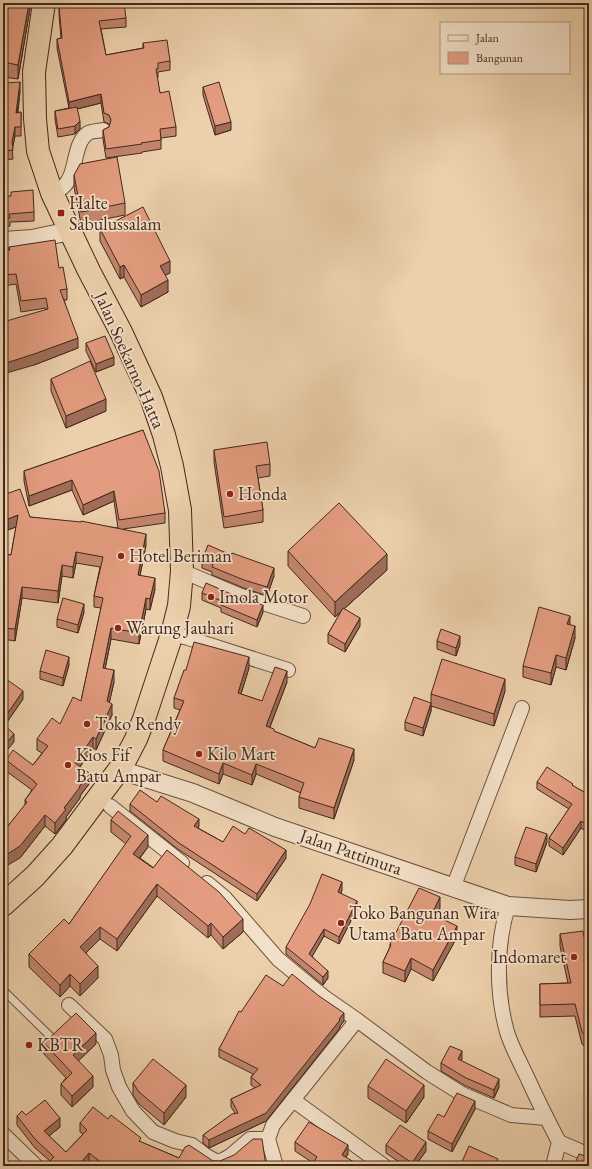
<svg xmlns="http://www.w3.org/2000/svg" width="592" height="1169" viewBox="0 0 592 1169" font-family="'EB Garamond',serif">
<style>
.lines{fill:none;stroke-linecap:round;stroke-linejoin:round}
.service-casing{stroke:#6d5241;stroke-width:9}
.minor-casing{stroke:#6d5241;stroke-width:16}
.tertiary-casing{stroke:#6d5241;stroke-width:20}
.trunk-casing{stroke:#43281e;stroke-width:24}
.service{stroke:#f3e0c8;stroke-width:7}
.minor{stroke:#f3e0c8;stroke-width:14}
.tertiary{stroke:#f3e0c8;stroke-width:18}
.trunk{stroke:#ecd0ab;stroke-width:22}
.wall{fill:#c3866d;stroke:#43281e}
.shaded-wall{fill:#9f6d59;stroke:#43281e}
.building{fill:#e39c7f;stroke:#43281e}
.poi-dot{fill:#8f2418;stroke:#f3e0c8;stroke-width:1.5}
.labels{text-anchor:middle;stroke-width:3.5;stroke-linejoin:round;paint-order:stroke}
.poi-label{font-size:18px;fill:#43281e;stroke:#f3e0c8;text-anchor:start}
.street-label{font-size:18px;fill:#43281e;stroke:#f3e0c8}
</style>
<rect width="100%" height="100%" fill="#ecd0ab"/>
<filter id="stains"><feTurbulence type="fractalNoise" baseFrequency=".005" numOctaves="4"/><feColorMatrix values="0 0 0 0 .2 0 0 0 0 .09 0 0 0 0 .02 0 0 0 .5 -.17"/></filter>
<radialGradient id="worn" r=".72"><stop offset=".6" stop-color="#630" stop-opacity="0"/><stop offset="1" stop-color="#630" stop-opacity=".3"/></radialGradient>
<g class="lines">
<!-- service casing -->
<g class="service-casing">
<polyline id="service" points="3,990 53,1039"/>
</g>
<!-- minor casing -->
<g class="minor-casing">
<g id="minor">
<path d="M52,193C55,191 60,190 63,187C78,174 72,144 88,133C91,131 99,131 103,130"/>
<polyline points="182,571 241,596 303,616"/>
<polyline points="172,634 188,638 288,670"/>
<polyline points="110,806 182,863"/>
<polyline points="207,883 225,898 278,959 324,997 357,1020 427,1072 462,1094 511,1115 546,1118"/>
<polyline points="453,888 522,708"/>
<path d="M508,906C496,946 496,992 507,1032C512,1048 520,1062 527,1077C537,1099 548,1121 559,1142L553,1166"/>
<polyline points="69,1005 105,1039 111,1055 113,1070 119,1087 133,1111 153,1132 175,1141 192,1145 205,1155 217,1162 223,1160 230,1156 250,1139 268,1139"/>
<polyline points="293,1100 384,1166"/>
<polyline points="3,1134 36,1166"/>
<polyline points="559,1142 589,1155"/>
<polyline points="276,1166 268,1139 273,1125 357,1020"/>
</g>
</g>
<!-- tertiary casing -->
<g class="tertiary-casing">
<g id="tertiary">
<polyline points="3,241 32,239 70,231"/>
<polyline points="123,771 193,793 275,827 508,906 570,910 589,909"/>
</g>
</g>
<!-- trunk casing -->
<g class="trunk-casing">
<polyline id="trunk" points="3,905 35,876 62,846 103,791 122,766 136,739 144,719 172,634 179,606 182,571 180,510 172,466 164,435 151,397 121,332 89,271 52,193 38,151 35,119 34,72 44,3"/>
</g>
<!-- service -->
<use href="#service" class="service"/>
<!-- minor -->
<use href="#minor" class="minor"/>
<!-- tertiary -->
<use href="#tertiary" class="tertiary"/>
<!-- trunk -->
<use href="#trunk" class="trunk"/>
</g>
<!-- wall -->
<g class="wall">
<polygon points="3,3 31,3 18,79 3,77"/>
<polygon points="59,6 126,18 126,27 101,29 106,55 143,48 143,43 170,61 170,70 158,72 158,78 157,78 160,93 176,127 176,136 161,138 161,149 142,152 142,153 106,158 103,139 103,130 109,127 110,125 109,124 104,122 101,103 77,109 80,129 75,134 58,137 55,119 55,111 69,108 57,48 57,39 61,38 59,15"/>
<polygon points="3,83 20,91 18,113 21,112 21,136 15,136 12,148 13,159 3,160 3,130 5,130 5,115 3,115"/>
<polygon points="203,87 231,130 215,135 203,95"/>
<polygon points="74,175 125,203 125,215 81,224 74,187"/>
<polygon points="3,196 34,212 34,221 10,222 10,226 3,227"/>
<polygon points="100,229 170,273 165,275 168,292 141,307 124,277 120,279 100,241"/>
<polygon points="9,247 59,268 67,289 67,300 64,300 78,348 34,365 46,309 46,308 21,312 16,284 3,286 3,251 9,250"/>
<polygon points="86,343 114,365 96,372 86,351"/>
<polygon points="51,379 106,411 66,428 51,391"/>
<polygon points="143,430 165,513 165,523 123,529 146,545 140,575 155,589 150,610 146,609 139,644 111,639 105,669 114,682 109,703 112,715 96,750 93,748 80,767 89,784 80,796 80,798 66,817 66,820 55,834 45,826 20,858 8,826 25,805 25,800 32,790 6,771 6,760 33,765 42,753 37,750 37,739 60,724 81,701 101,608 94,607 94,596 100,567 76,563 73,578 62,576 58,603 22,598 15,641 3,639 3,554 11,555 16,527 8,530 3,517 3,495 30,517 118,528 114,501 83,515 72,490 29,506 24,481 24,471"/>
<polygon points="214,450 270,464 270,476 258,478 263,510 263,522 224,528 214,462"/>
<polygon points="288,551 387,570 344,609 360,626 345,652 328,643 328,634 341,612 335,617 288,566"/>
<polygon points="202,560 274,576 267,596 244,588 212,575 212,572 202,568"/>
<polygon points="202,593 263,612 257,627 221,612 221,608 202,600"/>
<polygon points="84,612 78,633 57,627 57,619"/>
<polygon points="570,625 575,638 566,670 556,667 551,685 523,677 523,666"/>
<polygon points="437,641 460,644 456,656 437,649"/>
<polygon points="69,665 63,686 40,679 40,671"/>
<polygon points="249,668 241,694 262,701 287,682 270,727 274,731 315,748 354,760 334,819 299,808 299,797 301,793 256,774 252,785 223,774 219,784 163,761 163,750 180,710 174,708 174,698 186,670"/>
<polygon points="3,684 23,699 5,725 3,724"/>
<polygon points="505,691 494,726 431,706 431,711 423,736 405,730 405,722 431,703 431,694"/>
<polygon points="537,782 573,786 589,795 589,833 581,828 563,855 549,846 549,838 569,809 537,789"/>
<polygon points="157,802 199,826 198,828 223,842 245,834 286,858 257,901 179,850 130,811 130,804"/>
<polygon points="111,820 148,847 140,858 243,932 223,949 211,935 208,938 157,896 117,951 100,939 86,953 98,978 80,996 70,986 60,997 29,967 29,954 69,924 126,844 111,832"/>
<polygon points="547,842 536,872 515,865 515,857"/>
<polygon points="342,890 341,893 357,909 339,944 324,936 312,956 328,978 323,985 286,954 286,947"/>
<polygon points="440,908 436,916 457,937 433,981 411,969 405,982 383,973 383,962 390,947 390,944"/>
<polygon points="560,934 584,937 589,934 589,1063 588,1061 588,1050 582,1044 575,1016 540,1017 540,984 568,983 560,946"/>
<polygon points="283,986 344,1021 340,1026 340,1028 266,1121 209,1148 203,1143 203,1135 235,1113 231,1107 231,1099 255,1088 251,1085 251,1077 253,1074 219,1057 219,1049 241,1012"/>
<polygon points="44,1043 96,1044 78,1061 93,1087 72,1107 61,1095 61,1084 66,1078 44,1054"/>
<polygon points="462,1059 461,1061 499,1087 494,1098 466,1086 441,1071 441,1063"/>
<polygon points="133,1083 186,1097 164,1125 139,1104 133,1095"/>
<polygon points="368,1086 424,1097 406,1123 368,1098"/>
<polygon points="475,1109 452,1152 428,1139 428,1131 444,1117"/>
<polygon points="26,1115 60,1127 49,1136 66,1152 83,1134 80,1132 80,1123 108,1119 141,1142 179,1158 213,1161 266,1166 95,1166 89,1162 85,1166 49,1166 49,1162 50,1161 35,1148 17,1125 17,1116"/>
<polygon points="295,1142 348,1154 346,1157 313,1163 295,1151"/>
<polygon points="386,1145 426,1151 415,1166 405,1166 386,1153"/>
</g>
<!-- shaded-wall -->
<g class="shaded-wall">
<polygon points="29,3 31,3 18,79 18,65"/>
<polygon points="20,82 20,91 16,122 16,113"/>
<polygon points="101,94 101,103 69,111 69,102"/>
<polygon points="80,121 80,129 75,134 75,126"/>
<polygon points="231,122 231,130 215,135 215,126"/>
<polygon points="15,127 15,136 12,151 12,142"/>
<polygon points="170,261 170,273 160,278 160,266"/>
<polygon points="124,265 124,277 120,279 120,267"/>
<polygon points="168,280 168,292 141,307 141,295"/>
<polygon points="78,338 78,348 34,365 3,374 3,364"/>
<polygon points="114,357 114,365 96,372 96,364"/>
<polygon points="106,399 106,411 66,428 66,416"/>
<polygon points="72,480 72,490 29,506 29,496"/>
<polygon points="114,491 114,501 83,515 83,505"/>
<polygon points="18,515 18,526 8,530 8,519"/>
<polygon points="146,534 146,545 138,586 138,575"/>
<polygon points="76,552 76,563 73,578 73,567"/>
<polygon points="387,554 387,570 335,617 335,602"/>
<polygon points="62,565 62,576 58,603 58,591"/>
<polygon points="274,568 274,576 267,596 267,587"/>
<polygon points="155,578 155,589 150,610 150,599"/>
<polygon points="22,587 22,598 15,641 15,629"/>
<polygon points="146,598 146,609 139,644 139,633"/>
<polygon points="84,604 84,612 78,633 78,625"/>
<polygon points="263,605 263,612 257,627 257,620"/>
<polygon points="570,616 570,627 567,624"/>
<polygon points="360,618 360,626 345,652 345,644"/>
<polygon points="575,626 575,638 566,670 566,658"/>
<polygon points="111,628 111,639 103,679 103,668"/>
<polygon points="460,636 460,644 456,656 456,648"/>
<polygon points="556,655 556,667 551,685 551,673"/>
<polygon points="69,657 69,665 63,686 63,678"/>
<polygon points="249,657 249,668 238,703 238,693"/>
<polygon points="114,670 114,682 107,713 107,701"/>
<polygon points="287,671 287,682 266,737 266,726"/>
<polygon points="505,679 505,691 494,726 494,714"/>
<polygon points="23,691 23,699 5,725 5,717"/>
<polygon points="431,703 431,711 423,736 423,728"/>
<polygon points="112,704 112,715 96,750 96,739"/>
<polygon points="14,734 14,742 3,755 3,747"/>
<polygon points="93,737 93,748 75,774 75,763"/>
<polygon points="354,749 354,760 334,819 334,808"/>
<polygon points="223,763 223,774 219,784 219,774"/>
<polygon points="256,764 256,774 252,785 252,775"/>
<polygon points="89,773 89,784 80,796 80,798 66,817 66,820 55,834 55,823 64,808"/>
<polygon points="45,815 45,826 20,858 3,868 3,857"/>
<polygon points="199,819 199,826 194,834 194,826"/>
<polygon points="581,821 581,828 563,855 563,848"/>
<polygon points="547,834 547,842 536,872 536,864"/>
<polygon points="148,835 148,847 133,866 133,854"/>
<polygon points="286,850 286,858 257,901 257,894"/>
<polygon points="342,882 342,890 338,900 338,892"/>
<polygon points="157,884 157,896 117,951 117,939"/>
<polygon points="440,897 440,908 432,924 432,914"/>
<polygon points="357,901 357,909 339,944 339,937"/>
<polygon points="243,919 243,932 223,949 223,937"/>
<polygon points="211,923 211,935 208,938 208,926"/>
<polygon points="457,926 457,937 433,981 433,970"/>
<polygon points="100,927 100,939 80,959 80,947"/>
<polygon points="324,929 324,936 309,962 309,954"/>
<polygon points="411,958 411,969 405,982 405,971"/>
<polygon points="98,966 98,978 80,996 80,984"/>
<polygon points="328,971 328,978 323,985 323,977"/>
<polygon points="70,974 70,986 60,997 60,985"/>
<polygon points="344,1013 344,1021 340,1026 340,1028 266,1121 209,1148 209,1140 339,1019"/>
<polygon points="96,1033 96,1044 73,1066 73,1055"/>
<polygon points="462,1051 462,1059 458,1067 458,1059"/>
<polygon points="93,1076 93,1087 72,1107 72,1096"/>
<polygon points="499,1079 499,1087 494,1098 494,1090"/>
<polygon points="186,1085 186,1097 164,1125 164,1113"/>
<polygon points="424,1085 424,1097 406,1123 406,1111"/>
<polygon points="475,1101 475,1109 452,1152 452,1144"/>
<polygon points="60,1118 60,1127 44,1140 44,1131"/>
<polygon points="426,1142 426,1151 415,1166 412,1166 412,1163"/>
<polygon points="348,1145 348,1154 342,1163 342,1155"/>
<polygon points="89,1153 89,1162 85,1166 78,1166"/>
</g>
<!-- building -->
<g class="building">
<polygon points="3,3 29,3 18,65 3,62"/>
<polygon points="76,3 124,3 126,18 99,21 106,55 144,48 143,43 167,40 170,61 158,63 158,69 156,69 160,93 169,91 176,127 160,129 161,140 141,143 142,144 106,149 103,130 109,127 111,120 109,115 104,113 101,94 69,102 57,39 62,38 59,6 76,5"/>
<polygon points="20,82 16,113 21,112 21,127 15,127 12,142 13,150 3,151 3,130 5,130 5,106 3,105 3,83"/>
<polygon points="219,82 231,122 215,126 203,87"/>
<polygon points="77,107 80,121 75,126 58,129 55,111"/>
<polygon points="117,157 125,203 81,212 74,175 80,164"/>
<polygon points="33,190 34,212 9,214 10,218 3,218 3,196 11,196 11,192"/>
<polygon points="143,207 170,261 160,266 168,280 141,295 124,265 120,267 100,229"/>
<polygon points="55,240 59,268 63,267 67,289 60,290 78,338 34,354 3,364 3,322 48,309 46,298 21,301 16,274 3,275 3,251 10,250 9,247"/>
<polygon points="105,336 114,357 96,364 86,343"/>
<polygon points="90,361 106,399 66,416 51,379"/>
<polygon points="143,430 159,471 165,513 119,520 114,491 83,505 72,480 29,496 24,471"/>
<polygon points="267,442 270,464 256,466 263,510 224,517 214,450"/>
<polygon points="20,489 30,517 81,522 81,521 146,534 138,575 155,578 150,599 146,598 139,633 111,628 103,668 114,670 107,701 112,704 96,739 93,737 75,763 89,773 79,787 80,787 64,808 66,809 55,823 45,815 20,846 3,857 3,818 8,826 27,802 25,800 37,784 34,782 34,781 6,760 13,750 33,765 48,746 37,739 52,718 60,724 73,697 81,701 103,598 94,596 103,557 76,552 73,567 62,565 58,591 22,587 15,629 3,628 3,554 11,555 18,515 8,519 3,506 3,495"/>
<polygon points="339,503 387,554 335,602 288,551"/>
<polygon points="208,545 231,555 232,553 274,568 267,587 244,580 212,567 213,564 202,560"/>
<polygon points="206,583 238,597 263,605 257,620 221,605 222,601 202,593"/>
<polygon points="63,598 84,604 78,625 57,619"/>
<polygon points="539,607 570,616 567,624 575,626 566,658 556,655 551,673 523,666"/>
<polygon points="343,608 360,618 345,644 328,634"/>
<polygon points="441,629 460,636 456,648 437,641"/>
<polygon points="194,642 249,657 238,693 262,701 275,667 287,671 266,726 274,729 274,731 315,748 319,738 354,749 334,808 299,797 304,783 256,764 252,775 223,763 219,774 163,750 184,701 174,698 184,670 186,670"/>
<polygon points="46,650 69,657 63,678 40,671"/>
<polygon points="442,659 505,679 494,714 431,694"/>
<polygon points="6,679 23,691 5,717 3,716 3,684"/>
<polygon points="414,697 431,703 423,728 405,722"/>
<polygon points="3,724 14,734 3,747"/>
<polygon points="547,767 573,784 572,785 589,795 589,826 581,821 563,848 549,838 572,804 537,782"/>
<polygon points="140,790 157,802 161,796 199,819 194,826 223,842 233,826 245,834 249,828 286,850 257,894 179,843 130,804"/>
<polygon points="118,811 148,835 133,854 153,868 167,850 219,892 243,919 223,937 211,923 208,926 157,884 117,939 100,927 80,947 98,966 80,984 70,974 60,985 29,954 64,919 69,924 131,836 111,820"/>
<polygon points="526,827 547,834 536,864 515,857"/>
<polygon points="322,874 342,882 338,892 357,901 339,937 324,929 309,954 328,971 323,977 286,947 310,904"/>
<polygon points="419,888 440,897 432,914 457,926 433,970 411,958 405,971 383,962 391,945 390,944"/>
<polygon points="583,931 584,937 589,934 589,1039 582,1032 575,1004 540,1005 540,984 571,983 560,934"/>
<polygon points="292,974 319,996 344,1013 339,1019 340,1020 266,1113 209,1140 203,1135 232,1114 238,1113 231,1099 261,1085 251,1077 258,1069 219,1049 239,1011 241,1012 266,975 283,986"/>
<polygon points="76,1013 96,1033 73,1055 93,1076 72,1096 61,1084 72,1073 44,1043"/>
<polygon points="450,1046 462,1051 458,1059 499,1079 494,1090 466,1078 441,1063"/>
<polygon points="153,1059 186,1085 164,1113 139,1092 133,1083"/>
<polygon points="386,1059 424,1085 406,1111 368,1086"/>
<polygon points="457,1093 475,1101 452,1144 428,1131 438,1114 444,1117"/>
<polygon points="45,1100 60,1118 44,1131 66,1152 87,1130 80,1123 93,1107 108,1119 111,1115 141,1138 139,1141 179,1158 185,1147 189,1145 213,1161 220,1161 234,1155 253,1139 262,1139 266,1166 106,1166 89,1153 78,1166 53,1166 49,1162 54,1157 35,1139 17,1116 22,1111 26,1115"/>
<polygon points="309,1122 348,1145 342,1155 361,1166 311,1166 317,1157 295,1142"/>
<polygon points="400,1125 426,1142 412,1163 386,1145"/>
<polygon points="469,1146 498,1159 496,1164 502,1166 460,1166"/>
<polygon points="579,1154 589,1157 589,1166 574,1166"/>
</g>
<!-- markers -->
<g class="poi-dot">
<rect x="57" y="209" width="8" height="8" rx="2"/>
<circle cx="230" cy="494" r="4"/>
<circle cx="121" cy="556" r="4"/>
<circle cx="211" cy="597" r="4"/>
<circle cx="118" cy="628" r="4"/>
<circle cx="87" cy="724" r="4"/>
<circle cx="199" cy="754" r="4"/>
<circle cx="68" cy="765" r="4"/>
<circle cx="341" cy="923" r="4"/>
<circle cx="574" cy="957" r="4"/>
<circle cx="29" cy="1045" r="4"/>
</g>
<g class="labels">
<!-- poi labels -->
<g class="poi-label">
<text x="69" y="209">Halte<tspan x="69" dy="21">Sabulussalam</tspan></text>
<text x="238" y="500">Honda</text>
<text x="129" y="562">Hotel Beriman</text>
<text x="219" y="603">Imola Motor</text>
<text x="126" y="634">Warung Jauhari</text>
<text x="95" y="730">Toko Rendy</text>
<text x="207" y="760">Kilo Mart</text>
<text x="76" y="761">Kios Fif<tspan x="76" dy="21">Batu Ampar</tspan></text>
<text x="349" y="919">Toko Bangunan Wira<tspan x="349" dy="21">Utama Batu Ampar</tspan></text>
<text x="566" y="963" text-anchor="end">Indomaret</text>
<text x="37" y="1051">KBTR</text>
</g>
<!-- street labels -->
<g class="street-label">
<text transform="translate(130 360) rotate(66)" y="6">Jalan Soekarno-Hatta</text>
<text transform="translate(351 852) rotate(19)" y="6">Jalan Pattimura</text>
</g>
</g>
<!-- margin -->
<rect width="592" height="1169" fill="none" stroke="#ecd0ab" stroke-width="16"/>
<rect x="4" y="4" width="584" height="1161" fill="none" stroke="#43281e" stroke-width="2"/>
<rect x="8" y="8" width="576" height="1153" fill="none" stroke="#43281e"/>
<!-- legend -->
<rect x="440" y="22" width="130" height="52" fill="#f3e0c8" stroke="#ad9684"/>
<rect x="448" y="35" width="20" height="6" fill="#f3e0c8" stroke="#ad9684"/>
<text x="476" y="42" font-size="12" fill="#43281e">Jalan</text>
<rect x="448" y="52" width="20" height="12" fill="#e39c7f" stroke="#ad9684"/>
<text x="476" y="62" font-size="12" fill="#43281e">Bangunan</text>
<rect width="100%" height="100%" filter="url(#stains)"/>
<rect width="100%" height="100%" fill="url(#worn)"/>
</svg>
